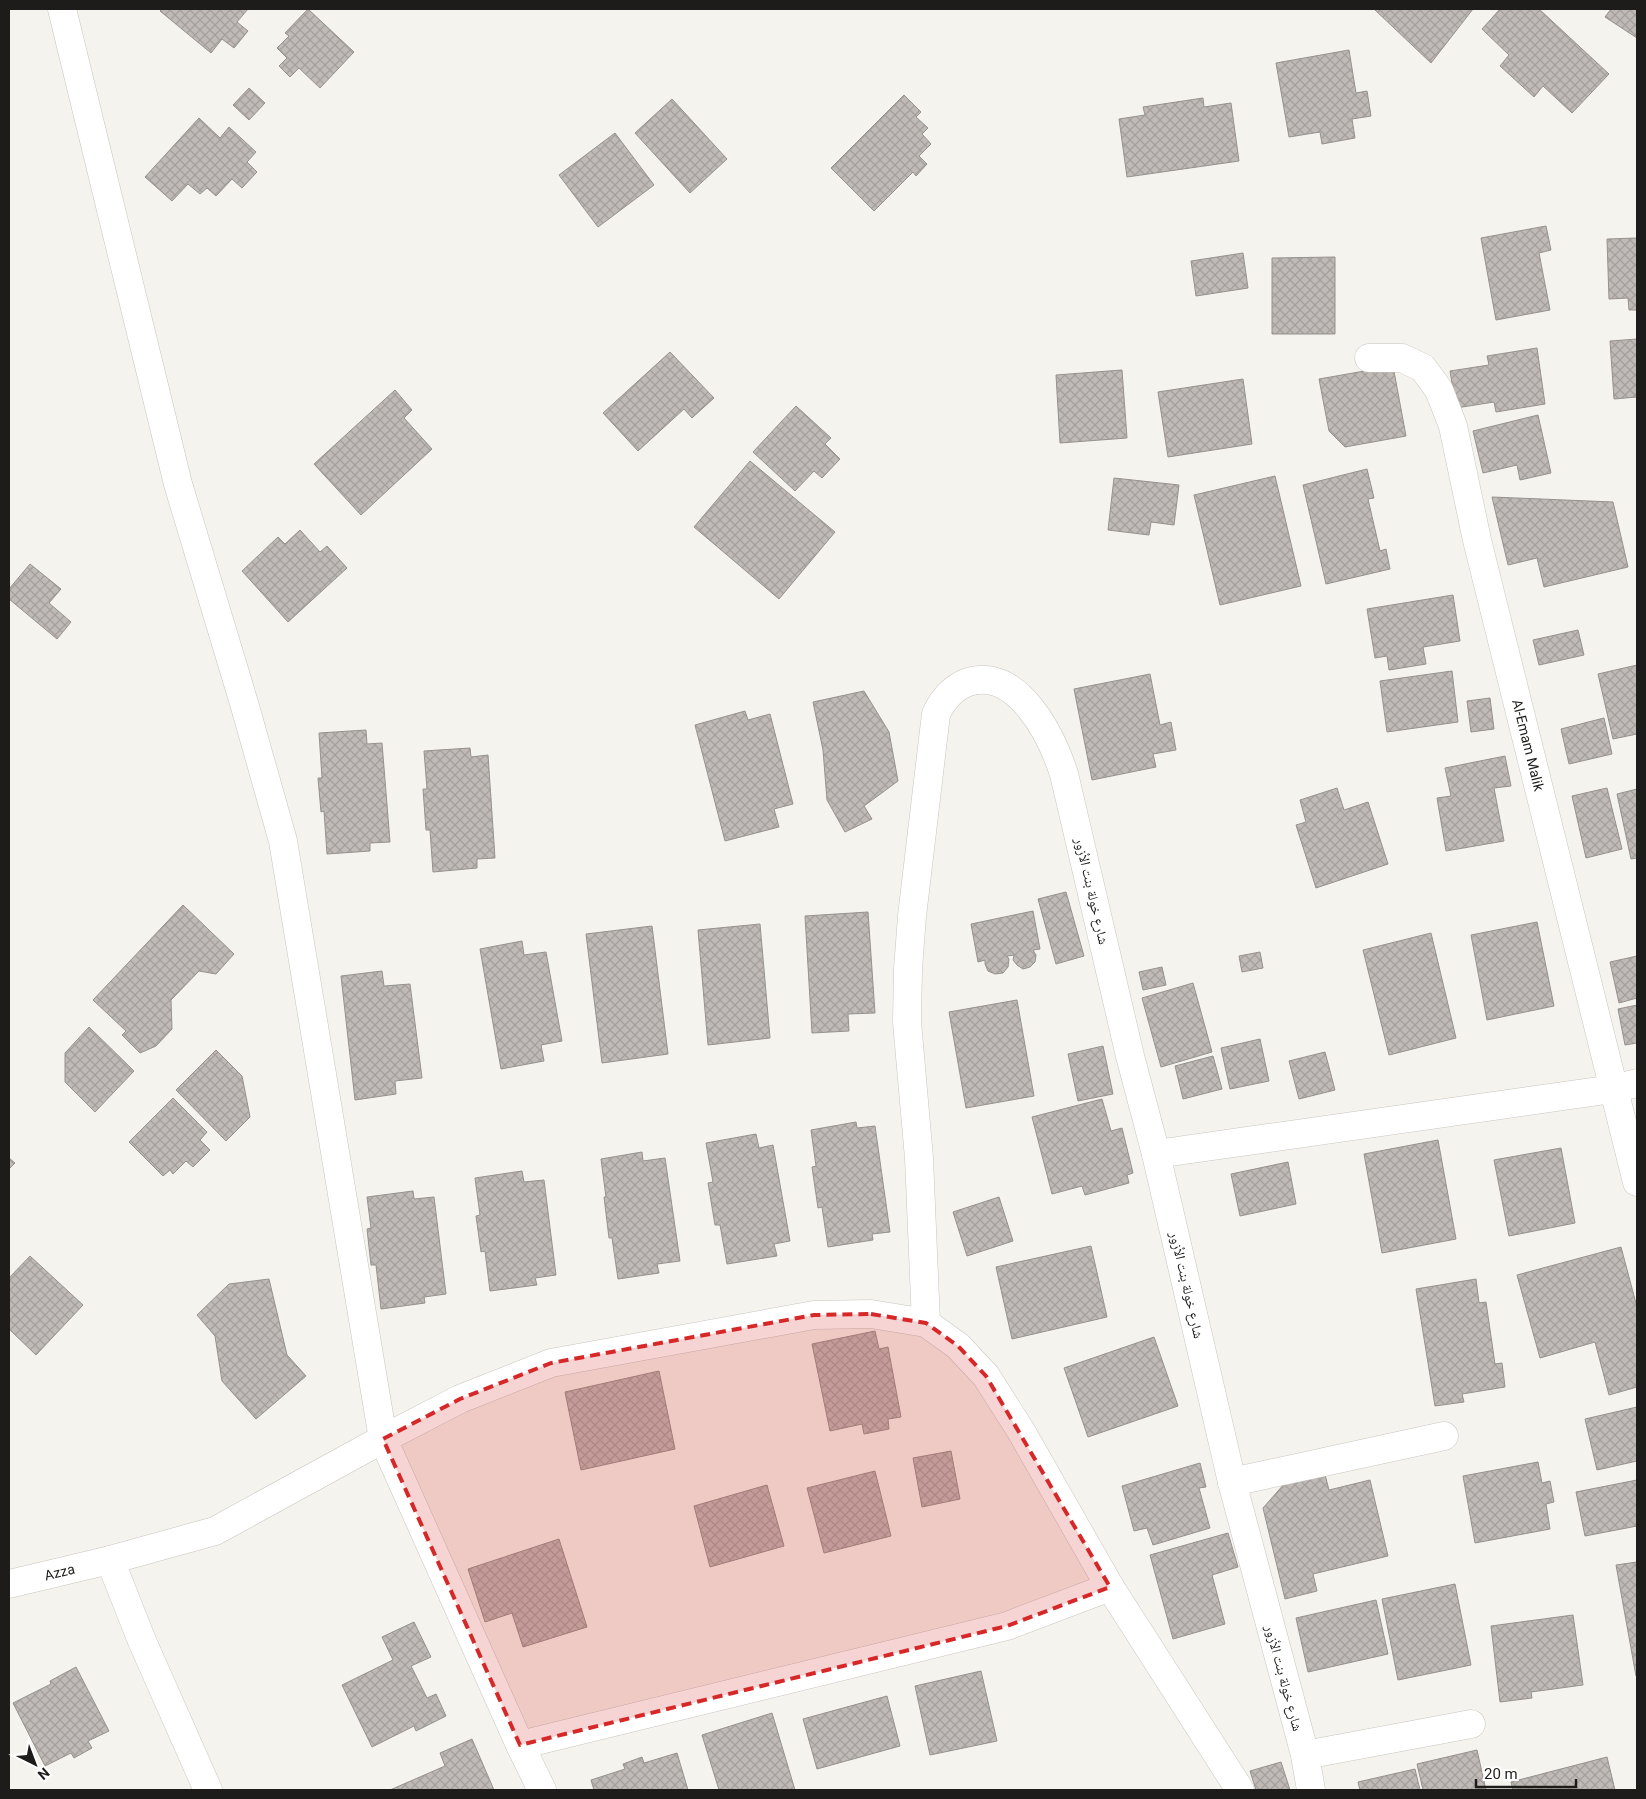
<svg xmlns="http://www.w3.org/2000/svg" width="1646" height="1799" viewBox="0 0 1646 1799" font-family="Roboto,'Noto Naskh Arabic',sans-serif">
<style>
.building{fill:url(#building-cross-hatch);stroke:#96918d}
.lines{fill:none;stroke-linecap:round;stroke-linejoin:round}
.minor-casing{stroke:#c8c6c0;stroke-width:29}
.tertiary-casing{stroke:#c8c6c0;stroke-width:29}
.minor{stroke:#fff;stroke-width:28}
.tertiary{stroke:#fff;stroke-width:28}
.marked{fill:#d62828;fill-opacity:0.2;stroke:#d62828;stroke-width:4;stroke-dasharray:10 6;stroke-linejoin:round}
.labels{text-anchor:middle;stroke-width:5;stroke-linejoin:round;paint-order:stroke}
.street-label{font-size:14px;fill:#1d1c1a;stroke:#fff}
</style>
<defs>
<pattern id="building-cross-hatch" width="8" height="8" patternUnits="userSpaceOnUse" patternTransform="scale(1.25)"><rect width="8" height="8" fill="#bfbab6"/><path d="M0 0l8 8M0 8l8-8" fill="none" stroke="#a49f9c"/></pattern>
</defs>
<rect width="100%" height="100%" fill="#f5f3ed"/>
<!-- building -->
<g class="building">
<polygon points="162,9 248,9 237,22 248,31 234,48 222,39 211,53 160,11"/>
<polygon points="308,9 354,52 320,88 299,68 290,77 279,66 287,58 277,48 289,36 285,33"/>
<polygon points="1374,9 1473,9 1431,63"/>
<polygon points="1500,9 1539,9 1609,74 1572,113 1543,86 1534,97 1500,66 1509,55 1482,29"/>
<polygon points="1611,9 1637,9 1637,38 1605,17"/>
<polygon points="1349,50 1356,93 1367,91 1371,116 1352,119 1355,138 1322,144 1320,132 1289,137 1276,63"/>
<polygon points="249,88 265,103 249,120 233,105"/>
<polygon points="904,95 921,112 916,117 928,128 922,134 931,144 919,156 927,164 916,176 913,172 874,211 831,168"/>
<polygon points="1203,98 1204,107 1231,103 1239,161 1127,177 1119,119 1145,115 1143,107"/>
<polygon points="672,99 727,159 690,193 635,133"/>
<polygon points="199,118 220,138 229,127 256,152 247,162 257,172 242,188 232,179 216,196 207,188 200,194 188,184 172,201 145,177"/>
<polygon points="615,133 654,185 598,227 559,175"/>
<polygon points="1546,226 1551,250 1539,253 1550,310 1496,320 1481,238"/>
<polygon points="1637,238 1637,310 1629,310 1628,298 1609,299 1607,239"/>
<polygon points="1243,253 1248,288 1196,296 1191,261"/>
<polygon points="1335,257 1335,334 1272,334 1272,258"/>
<polygon points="1637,339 1637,397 1614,399 1610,341"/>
<polygon points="1537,348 1545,404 1496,412 1494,402 1456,408 1450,371 1489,365 1487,356"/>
<polygon points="670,352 714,398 692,418 684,409 638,451 603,413"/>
<polygon points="1393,366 1406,436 1345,447 1329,431 1319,379"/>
<polygon points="1122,370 1127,438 1060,443 1056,375"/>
<polygon points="1243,379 1252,444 1168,457 1158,392"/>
<polygon points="395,390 412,410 404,418 432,449 361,515 314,464"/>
<polygon points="796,406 831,438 825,444 840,459 822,478 814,471 795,491 753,452"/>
<polygon points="1538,415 1551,473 1520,480 1517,465 1483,473 1473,431"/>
<polygon points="750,461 835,532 779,599 694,527"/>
<polygon points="1367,469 1374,498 1368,499 1380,551 1386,549 1390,569 1326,584 1303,485"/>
<polygon points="1275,476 1301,586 1220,605 1194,495"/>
<polygon points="1114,478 1179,485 1174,525 1151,522 1149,535 1108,530"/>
<polygon points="1492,497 1613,502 1628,567 1544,587 1537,558 1508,565"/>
<polygon points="300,530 320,552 327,546 347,568 288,622 242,571 278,537 285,544"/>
<polygon points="30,564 61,589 49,603 71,622 57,639 9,599 9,589"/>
<polygon points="1453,595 1460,641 1423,647 1426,664 1389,670 1387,656 1375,658 1367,609"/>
<polygon points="1578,630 1584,655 1539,665 1533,640"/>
<polygon points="1637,665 1637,734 1613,739 1598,674"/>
<polygon points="1452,671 1458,722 1387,732 1380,681"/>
<polygon points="1150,674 1160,725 1171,722 1176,750 1153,754 1156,767 1092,780 1074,689"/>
<polygon points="864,691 889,732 898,781 864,806 872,819 845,832 827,800 823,750 813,702"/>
<polygon points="1490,698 1494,729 1471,732 1467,701"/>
<polygon points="745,711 748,720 770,714 793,804 774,809 779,827 725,841 695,725"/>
<polygon points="1604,718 1612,754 1569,764 1561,729"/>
<polygon points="366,730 367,744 382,743 390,842 370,843 370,851 327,854 324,811 321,812 318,778 322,778 319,733"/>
<polygon points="470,748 471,757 488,755 495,858 477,859 477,868 433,872 430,830 426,830 423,789 427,789 424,751"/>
<polygon points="1505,756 1511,786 1494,788 1504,841 1446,851 1437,798 1451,796 1445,768"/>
<polygon points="1337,788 1344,810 1368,802 1388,864 1316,888 1296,825 1306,822 1300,800"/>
<polygon points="1607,788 1622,849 1586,858 1572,796"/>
<polygon points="1637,789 1637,858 1631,859 1617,794"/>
<polygon points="1066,892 1084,956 1056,964 1038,899"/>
<polygon points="183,905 234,954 216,974 199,971 171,1000 172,1029 156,1046 140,1053 122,1035 126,1031 93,1000"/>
<polygon points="1033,911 1040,949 1033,950 1036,955 1035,962 1030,967 1023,969 1017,965 1013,960 1014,955 1007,956 1009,959 1008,967 1003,973 995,974 988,971 985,964 985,960 978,962 971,924"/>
<polygon points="868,912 875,1013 848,1014 849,1031 812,1033 805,916"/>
<polygon points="1537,922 1554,1006 1487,1020 1471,935"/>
<polygon points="760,924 770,1038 708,1045 698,930"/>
<polygon points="652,926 668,1054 602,1063 586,934"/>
<polygon points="1431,933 1456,1038 1389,1055 1363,950"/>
<polygon points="522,941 524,955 546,952 562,1041 541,1045 544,1061 501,1069 480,949"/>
<polygon points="1260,952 1263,968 1242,972 1239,956"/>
<polygon points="1637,956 1637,998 1619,1003 1610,962"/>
<polygon points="1162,967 1166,985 1143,990 1139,972"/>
<polygon points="382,971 384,986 410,984 422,1078 395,1081 396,1094 355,1100 341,976"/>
<polygon points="1193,983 1212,1052 1161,1067 1142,998"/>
<polygon points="1017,1000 1034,1096 966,1108 949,1012"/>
<polygon points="1637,1005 1637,1043 1625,1045 1618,1009"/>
<polygon points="89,1027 134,1071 95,1112 65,1082 65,1053"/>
<polygon points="1260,1039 1269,1081 1230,1089 1221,1048"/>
<polygon points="1103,1046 1113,1094 1078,1101 1068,1054"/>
<polygon points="216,1050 242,1076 250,1117 226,1141 176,1090"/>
<polygon points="1325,1052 1335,1090 1299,1099 1289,1061"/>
<polygon points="1213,1056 1222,1089 1183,1099 1175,1066"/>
<polygon points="173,1098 207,1132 200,1140 210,1150 193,1167 186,1161 173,1174 170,1170 163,1176 129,1142"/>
<polygon points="1102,1099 1111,1131 1122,1128 1133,1173 1127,1175 1129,1183 1085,1195 1082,1186 1052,1194 1032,1117"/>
<polygon points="856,1122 857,1128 875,1126 890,1232 872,1234 873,1240 828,1247 822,1207 818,1208 812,1167 816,1166 811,1130"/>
<polygon points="756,1134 759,1148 773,1145 790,1241 774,1244 777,1256 727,1264 720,1225 715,1225 708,1183 713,1182 706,1143"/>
<polygon points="1438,1140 1456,1239 1382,1253 1364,1154"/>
<polygon points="1561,1148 1575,1223 1509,1236 1494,1160"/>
<polygon points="642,1152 643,1161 665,1158 680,1261 657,1264 659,1273 618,1279 612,1238 609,1238 604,1197 606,1197 601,1159"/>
<polygon points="9,1158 15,1163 9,1169"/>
<polygon points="1288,1162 1296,1204 1240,1216 1231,1174"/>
<polygon points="522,1171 524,1182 544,1180 556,1275 535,1278 537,1285 490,1291 485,1251 481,1252 476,1216 480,1215 475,1178"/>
<polygon points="413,1191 414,1199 434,1197 446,1294 424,1297 425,1303 381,1309 376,1265 371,1265 367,1229 371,1228 367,1197"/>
<polygon points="999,1197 1013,1241 967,1256 953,1212"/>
<polygon points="1091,1246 1107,1317 1012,1339 996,1267"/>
<polygon points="1621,1247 1637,1307 1637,1387 1609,1395 1595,1342 1540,1358 1517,1275"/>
<polygon points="30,1256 83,1305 36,1355 9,1329 9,1278"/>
<polygon points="269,1279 287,1355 306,1376 256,1419 222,1381 215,1336 197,1315 229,1284"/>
<polygon points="1476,1279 1479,1303 1486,1302 1495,1364 1502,1363 1505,1387 1462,1394 1464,1402 1435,1406 1416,1289"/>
<polygon points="875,1331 879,1349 888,1347 901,1417 888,1419 889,1429 864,1434 862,1424 830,1431 812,1344"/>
<polygon points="1154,1337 1178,1406 1088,1437 1064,1368"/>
<polygon points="659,1371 675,1449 581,1470 565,1392"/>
<polygon points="1637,1407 1637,1461 1597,1470 1585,1419"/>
<polygon points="951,1451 960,1499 922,1507 913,1458"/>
<polygon points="1538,1462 1542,1483 1550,1481 1554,1502 1546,1504 1550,1529 1475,1543 1463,1476"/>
<polygon points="1200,1463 1206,1487 1199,1488 1210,1528 1153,1545 1147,1528 1134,1531 1122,1486"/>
<polygon points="1323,1467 1329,1490 1370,1480 1388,1556 1313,1574 1317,1591 1285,1599 1263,1508 1292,1475"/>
<polygon points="875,1471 891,1536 824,1553 807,1488"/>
<polygon points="1637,1480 1637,1526 1585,1536 1576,1492"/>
<polygon points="767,1485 784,1546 710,1567 694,1506"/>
<polygon points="1228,1533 1238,1567 1212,1575 1225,1624 1173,1639 1150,1555"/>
<polygon points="559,1539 587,1627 523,1647 512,1613 485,1622 468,1569"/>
<polygon points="1637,1562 1637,1675 1636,1676 1616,1565"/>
<polygon points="1455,1584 1471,1665 1398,1680 1382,1599"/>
<polygon points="1376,1600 1388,1654 1308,1672 1296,1618"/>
<polygon points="1573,1615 1583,1685 1531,1692 1532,1698 1500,1702 1491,1626"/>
<polygon points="414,1622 431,1657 411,1666 427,1698 436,1694 446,1716 416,1731 414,1726 372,1747 342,1685 393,1660 382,1637"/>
<polygon points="76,1667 109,1731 88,1741 92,1748 74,1758 71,1753 45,1766 13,1703 51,1684 50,1681"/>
<polygon points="981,1671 997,1741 930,1755 915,1686"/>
<polygon points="887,1696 900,1746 817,1769 803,1719"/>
<polygon points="772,1713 795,1790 719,1790 702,1735"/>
<polygon points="472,1739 494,1790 390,1790 445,1766 440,1753"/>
<polygon points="1477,1750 1486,1790 1423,1790 1417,1764"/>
<polygon points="677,1753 688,1790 594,1790 591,1780 625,1769 623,1764 642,1757 644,1763"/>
<polygon points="1607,1757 1615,1790 1513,1790 1511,1782"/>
<polygon points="1281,1762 1290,1790 1256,1790 1250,1771"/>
<polygon points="1415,1769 1420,1790 1360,1790 1358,1782"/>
</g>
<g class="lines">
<!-- minor casing -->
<g class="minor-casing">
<g id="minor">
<polyline points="62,9 178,484 244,703 283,841 383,1439 520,1745 542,1790"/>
<path id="s1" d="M1369,358H1402L1423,368L1439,390L1453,426L1477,540L1637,1182"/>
<polyline points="1156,1154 1613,1089 1637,1083"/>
<path d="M926,1323L919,1158L907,1022L908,969L912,916L936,714C943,699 952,688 968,682C1018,666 1052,737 1064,774L1130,1056L1156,1154L1232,1482L1305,1755L1311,1790"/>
<polyline points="1232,1482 1444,1436"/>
<path id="s2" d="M9,1584L110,1560L215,1531L383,1439L460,1399L551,1363L814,1315L871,1314L926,1323L958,1346L986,1376L1021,1431L1110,1587L1240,1790"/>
<polyline points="520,1745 1007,1626 1110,1587"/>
<polyline points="1305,1755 1471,1724"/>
</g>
</g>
<!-- tertiary casing -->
<g class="tertiary-casing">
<polyline id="tertiary" points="110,1560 142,1641 208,1790"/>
</g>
<!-- minor -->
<use href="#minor" class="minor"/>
<!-- tertiary -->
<use href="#tertiary" class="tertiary"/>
</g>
<!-- marked area -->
<path class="marked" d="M871,1314L926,1323L958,1346L986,1376L1110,1587L1007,1626L520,1745L383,1439L460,1399L551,1363L814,1315Z"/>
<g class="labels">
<!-- street labels -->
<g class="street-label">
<text dy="5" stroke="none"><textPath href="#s1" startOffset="450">Al-Emam Malik</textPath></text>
<text transform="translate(1092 891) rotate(77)" y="5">شارع خولة بنت الأزور</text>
<text transform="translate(1187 1285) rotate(77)" y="5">شارع خولة بنت الأزور</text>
<text dy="5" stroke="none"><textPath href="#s2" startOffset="52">Azza</textPath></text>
<text transform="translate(1284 1678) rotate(75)" y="5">شارع خولة بنت الأزور</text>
</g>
</g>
<!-- border -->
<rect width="1646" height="1799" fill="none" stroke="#1d1c1a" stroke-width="20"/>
<!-- north arrow -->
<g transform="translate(35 1764) rotate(138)" stroke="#ffffff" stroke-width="4" paint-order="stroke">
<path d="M0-4L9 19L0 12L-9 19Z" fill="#1d1c1a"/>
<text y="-8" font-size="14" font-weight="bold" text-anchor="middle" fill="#1d1c1a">N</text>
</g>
<!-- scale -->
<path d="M1476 1779v8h100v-8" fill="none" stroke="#1d1c1a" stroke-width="2.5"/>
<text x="1484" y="1779" font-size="15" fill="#1d1c1a" stroke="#ffffff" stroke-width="4" paint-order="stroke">20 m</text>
</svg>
